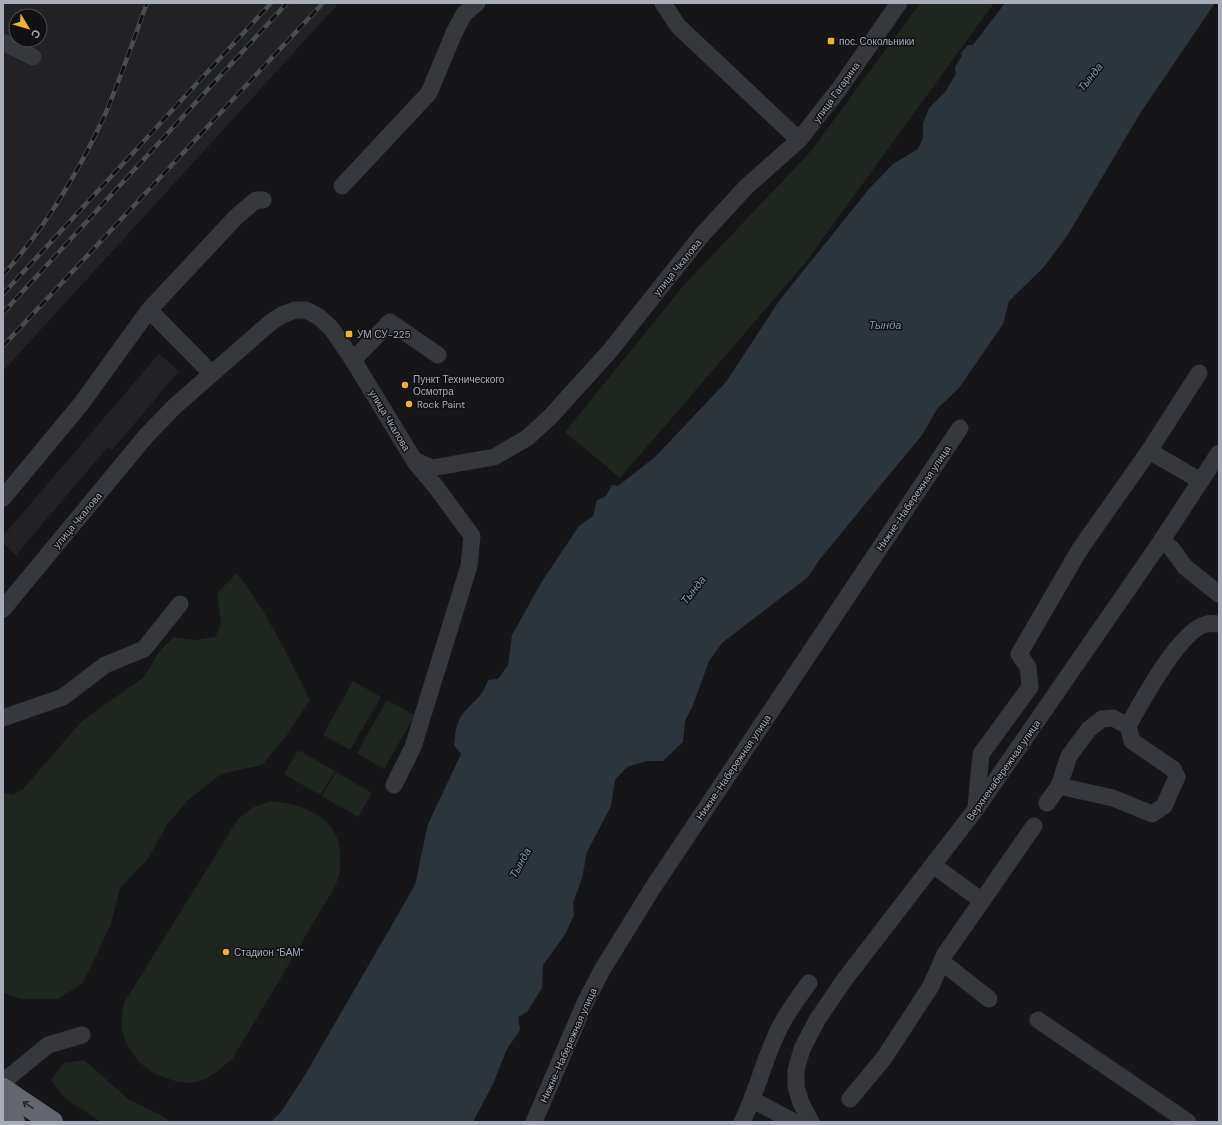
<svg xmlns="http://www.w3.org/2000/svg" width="1222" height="1125" viewBox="0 0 1222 1125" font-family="'DM Sans',sans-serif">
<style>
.built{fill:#222225;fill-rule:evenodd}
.green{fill:#1e261f}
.water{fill:#2c353c}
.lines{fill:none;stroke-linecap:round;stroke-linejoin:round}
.minor{stroke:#37383d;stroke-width:17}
.highway{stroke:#63666e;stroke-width:22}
.rail-casing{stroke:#4a4c52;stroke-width:4.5}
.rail{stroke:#111113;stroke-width:3;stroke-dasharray:9;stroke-linecap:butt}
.oneway{stroke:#26262a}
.poi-dot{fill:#f2b134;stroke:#111113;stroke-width:1.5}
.labels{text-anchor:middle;stroke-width:3;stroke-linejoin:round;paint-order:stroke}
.poi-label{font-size:10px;fill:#a8adb8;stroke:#111113;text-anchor:start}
.street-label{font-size:10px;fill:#a8adb8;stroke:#111113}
.water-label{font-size:11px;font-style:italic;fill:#7f9bb3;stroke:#111113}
</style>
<rect width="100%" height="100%" fill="#161618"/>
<!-- built -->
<g class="built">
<path d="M3,3H339L3,371ZM16,16H40V40H16Z"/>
<polygon points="159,354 179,371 112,450 108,447 16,555 3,543 3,536"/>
</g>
<!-- green -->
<g class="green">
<polygon points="920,3 994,3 805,263 620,478 565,432 684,285 811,151"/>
<path d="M237,573C267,612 288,656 310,700L285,738L262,765L221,774L189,799L167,825L147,860L120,888L111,924L83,983L58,999H20L3,992V793L12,795L22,790L82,721L144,677L161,649L174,637L195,640L215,637L221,624L217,593Z"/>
<polygon points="353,681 381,697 350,750 323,735"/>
<polygon points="387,700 415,715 384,769 357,753"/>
<polygon points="298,750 335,771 320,795 284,774"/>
<polygon points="336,772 372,793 358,817 322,796"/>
<path d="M271,801C305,804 343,819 340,860C340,865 341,871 339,875C337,884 331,893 327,900L233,1058C222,1067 213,1077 200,1081C192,1084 180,1083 172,1080C146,1073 127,1055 122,1028C120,1020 123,1010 124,1003L238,819L254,807Z"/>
<polygon points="84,1060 128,1099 166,1118 169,1122 101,1122 65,1098 51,1080 64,1063"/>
</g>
<!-- water -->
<path class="water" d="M1005,3H1215L1141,112L1067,236L1043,268L1009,301L1003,324L959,388L937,409L922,435L820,559L808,577L722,643L709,661L693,705L685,721L683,742L663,761H647L627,767L615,780L611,806L587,852L582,878L573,903L574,915L566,933L543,965L542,988L527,1012L518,1017L520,1030L507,1049L493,1084L473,1122H271L281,1112L305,1075L415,885L428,824L461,754L454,745C455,735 456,723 462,715C473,700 481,700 488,680L498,679L508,665L512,635L541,583L579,526L593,516L597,500L606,496L612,485L618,486L655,457L726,382L779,301L869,189L893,164L918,149L923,138V123L929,108L945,92L956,74L955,67L962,56L961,53L968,45H973Z"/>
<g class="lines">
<!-- minor -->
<g class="minor">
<polyline points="663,3 678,26 799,140"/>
<polyline points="3,42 33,57"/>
<polyline points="342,186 429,93 454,33 464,14 477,3"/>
<polyline points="353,360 390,322 438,355"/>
<polyline points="211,373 149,310 236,217 256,200 263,200"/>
<polyline points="1199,373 1149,451 1201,481"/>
<polyline points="3,498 81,404 149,310"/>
<polyline points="1162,540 1172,549 1185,567 1219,594"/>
<polyline points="3,609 146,436 175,406 271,322 282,315 295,310 306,310 319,317 331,328 353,360 414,460 432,468 494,457 527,438 550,417 609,352 702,235 746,187 799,140 839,89 899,3"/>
<polyline points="3,718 63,697 105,665 144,649 180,604"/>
<polyline points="394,785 413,747 469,566 472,536 436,487 415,462"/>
<path d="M1059,786L1113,798L1152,814L1164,806L1177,777L1173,769L1132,741L1128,726C1141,703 1180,629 1207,624C1210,623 1215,624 1219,624"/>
<polyline points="1047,803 1059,786 1069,756 1089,729 1102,719 1113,718 1128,726"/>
<polyline points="976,807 981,754 1030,687 1028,667 1019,654 1080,549 1149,451"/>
<polyline points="933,865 982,901"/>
<polyline points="942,962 989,999"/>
<polyline points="1038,1020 1188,1122"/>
<polyline points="3,1082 48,1045 82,1035"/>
<polyline points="850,1099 884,1058 931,986 945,954 1034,826"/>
<polyline points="753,1100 794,1122"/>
<polyline points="534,1122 584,1005 602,970 652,889 960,428"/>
<path d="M742,1122C757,1092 764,1059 779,1029C787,1012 798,998 809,983"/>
<polyline points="811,1122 801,1103 796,1087 796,1070 802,1049 817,1020 845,979 976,809 1162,540 1219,453"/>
</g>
<!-- highway -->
<g class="highway">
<polyline points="3,1089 52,1122"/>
<polyline points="3,1114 14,1122"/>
</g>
<!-- rail casing -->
<g class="rail-casing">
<g id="rail">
<path d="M3,275C44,229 78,173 104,117C120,80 133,41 147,3"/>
<polyline points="3,294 271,3"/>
<polyline points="3,313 287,3"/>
<polyline points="3,346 323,3"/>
</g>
</g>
<!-- rail -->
<use href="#rail" class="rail"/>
</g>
<!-- one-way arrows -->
<defs><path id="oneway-shaft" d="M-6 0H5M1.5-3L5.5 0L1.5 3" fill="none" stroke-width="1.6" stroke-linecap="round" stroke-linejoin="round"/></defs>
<use class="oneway" href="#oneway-shaft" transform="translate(28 1105) rotate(-146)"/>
<!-- markers -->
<g class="poi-dot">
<rect x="827" y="37" width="8" height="8" rx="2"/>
<rect x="345" y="330" width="8" height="8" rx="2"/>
<circle cx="405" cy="385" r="4"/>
<circle cx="409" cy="404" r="4"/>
<circle cx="226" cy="952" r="4"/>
</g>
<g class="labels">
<!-- poi labels -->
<g class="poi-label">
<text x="839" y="45">пос. Сокольники</text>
<text x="357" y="338">УМ СУ-225</text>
<text x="413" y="383">Пункт Технического<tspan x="413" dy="12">Осмотра</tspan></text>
<text x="417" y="408">Rock Paint</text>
<text x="234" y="956">Стадион "БАМ"</text>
</g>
<!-- street labels -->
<g class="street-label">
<text transform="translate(836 92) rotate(-54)" y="4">улица Гагарина</text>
<text transform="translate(677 267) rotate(-51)" y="4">улица Чкалова</text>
<text transform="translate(390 420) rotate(59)" y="4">улица Чкалова</text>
<text transform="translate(913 498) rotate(-56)" y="4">Нижне-Набережная улица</text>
<text transform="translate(77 520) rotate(-50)" y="4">улица Чкалова</text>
<text transform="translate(733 767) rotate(-56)" y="4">Нижне-Набережная улица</text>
<text transform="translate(1003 770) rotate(-55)" y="4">Верхненабережная улица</text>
<text transform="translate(568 1045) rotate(-66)" y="4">Нижне-Набережная улица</text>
</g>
<!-- water labels -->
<g class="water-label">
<text transform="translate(1090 77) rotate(-52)" y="4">Тында</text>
<text x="885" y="329">Тында</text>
<text transform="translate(693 590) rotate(-52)" y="4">Тында</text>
<text transform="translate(520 863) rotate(-61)" y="4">Тында</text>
</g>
</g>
<!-- border -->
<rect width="1222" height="1125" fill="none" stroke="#a8adb8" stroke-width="8"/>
<!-- north arrow -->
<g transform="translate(28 28) rotate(128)"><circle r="19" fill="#111113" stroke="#4d4f55"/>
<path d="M0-3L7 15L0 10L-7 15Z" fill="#f2b134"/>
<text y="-6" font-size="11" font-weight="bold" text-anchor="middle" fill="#a8adb8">С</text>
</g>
</svg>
